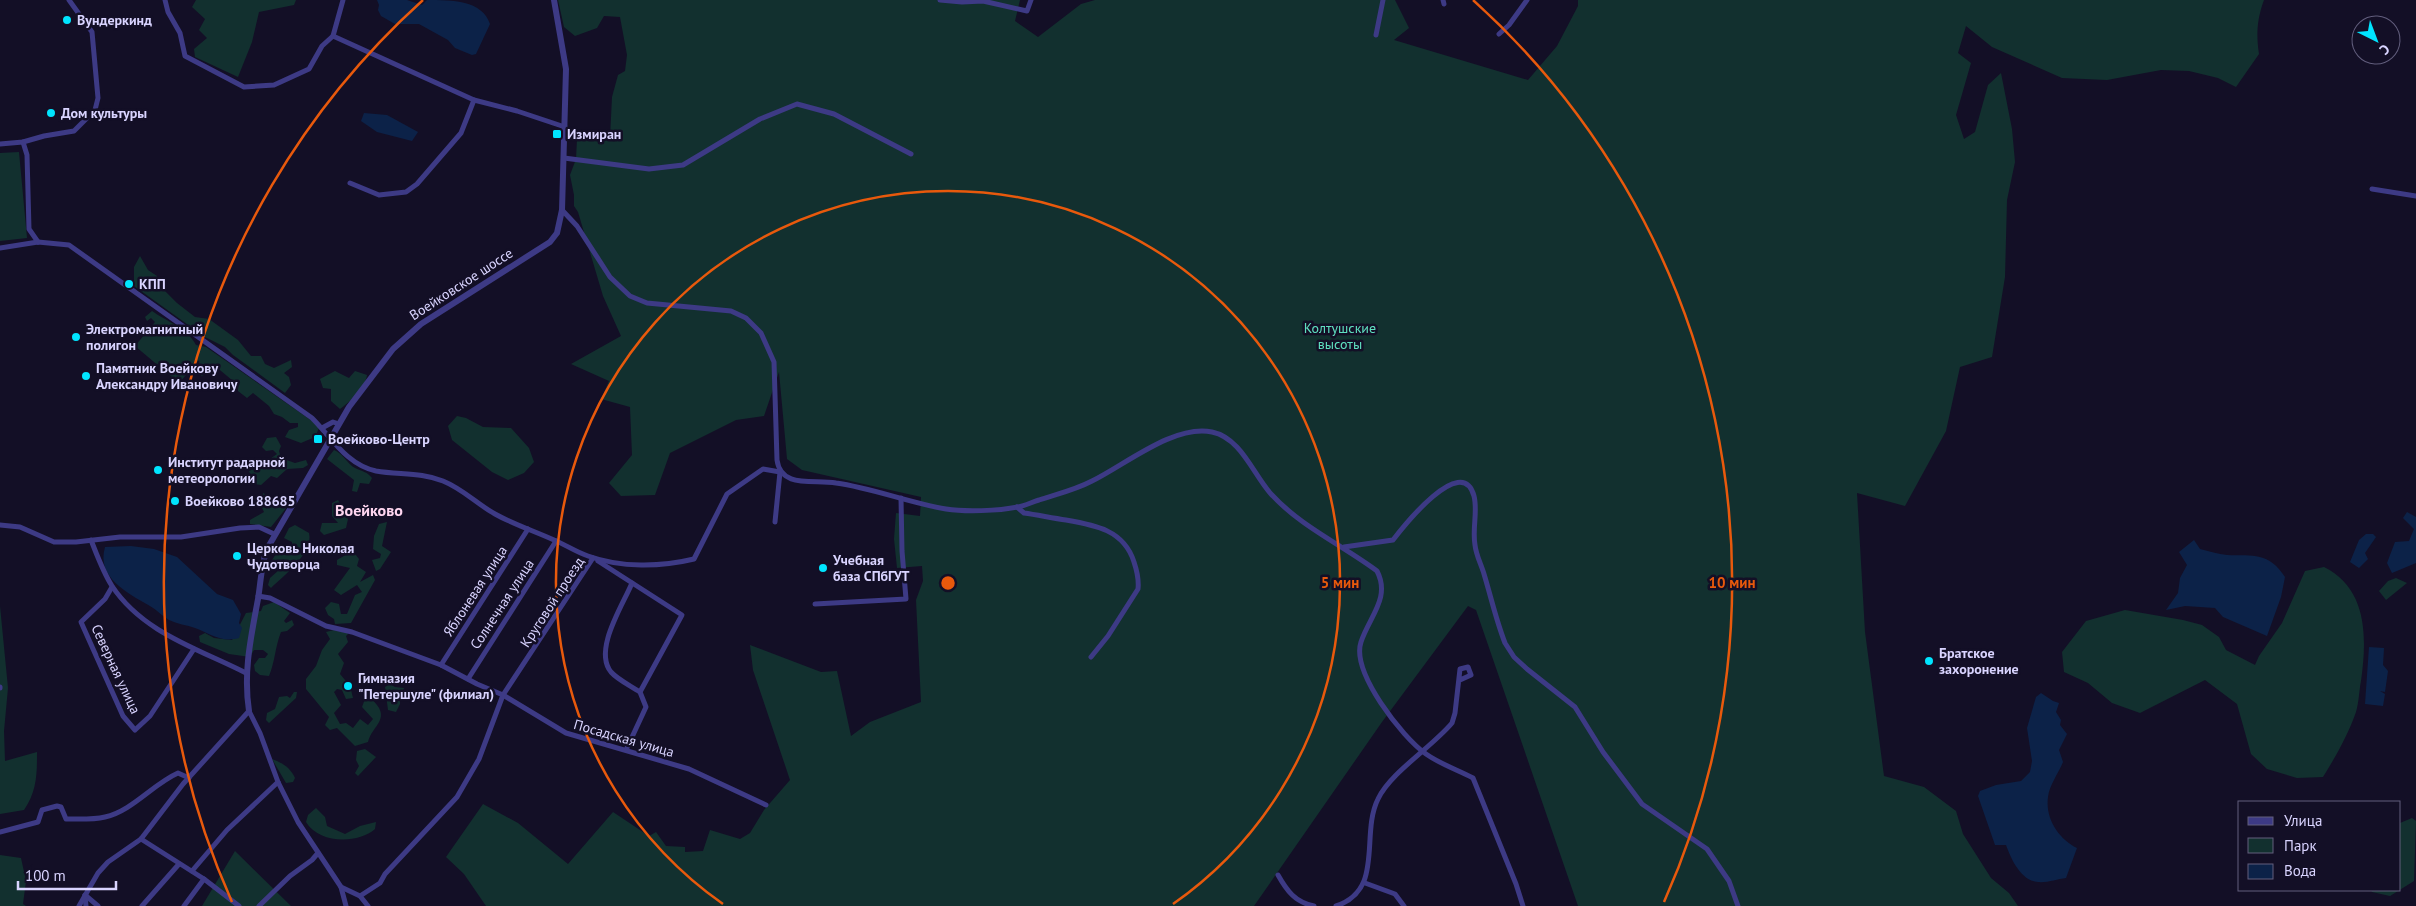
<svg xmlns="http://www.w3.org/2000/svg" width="2416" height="906" viewBox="0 0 2416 906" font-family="'PT Sans',sans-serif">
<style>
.green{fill:#12302f}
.water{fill:#0c2248}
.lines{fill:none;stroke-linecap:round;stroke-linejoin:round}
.minor{stroke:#3d3a85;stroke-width:5}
.tertiary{stroke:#3d3a85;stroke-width:6}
.ring{fill:none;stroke:#e8590c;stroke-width:2.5}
.poi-dot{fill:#00e5ff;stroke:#130f26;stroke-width:2}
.labels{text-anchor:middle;stroke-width:5;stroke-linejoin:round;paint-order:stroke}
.poi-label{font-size:14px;font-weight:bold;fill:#d9d4ff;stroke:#130f26;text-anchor:start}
.street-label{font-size:14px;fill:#d9d4ff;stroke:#130f26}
.park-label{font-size:14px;fill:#5fe0c0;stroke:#130f26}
.quarter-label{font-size:16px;font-weight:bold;fill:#ffd6f0;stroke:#130f26}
.centre{fill:#e8590c;stroke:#130f26;stroke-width:2.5}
.ring-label{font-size:15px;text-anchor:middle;font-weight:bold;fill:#e8590c;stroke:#130f26;stroke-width:5;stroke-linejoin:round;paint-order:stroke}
</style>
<rect width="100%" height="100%" fill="#130f26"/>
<!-- green -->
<g class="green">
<polygon points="196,0 296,0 294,5 259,12 252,42 238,77 195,57 194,49 207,38 199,30 205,19 192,7"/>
<path d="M558,0H1020L1015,21L1038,37L1081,4L1095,0H1395L1409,28L1394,40L1528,80L1557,46L1578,6V0H2264C2257,19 2256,34 2259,54L2236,87L2218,78L2189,71L2161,70L2107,80L2062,78L1992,47L1966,26L1958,53L1971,63L1956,115L1964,139L1975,132L1988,85L2001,73L2012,129L2015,162L2007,200L2005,277L1992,357L1960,367L1946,431L1905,506L1857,493L1865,632L1884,776L1924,787L1956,811L1963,834L1991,878L2009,893L2018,906H1578L1476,610L1468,606L1382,722L1254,906H486L464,874L446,857L483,804L518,823L568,864L613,812L649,836L656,832L666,846L685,847V852L703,851L710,830L740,839L750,833L764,810L790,780L753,670L750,645L821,672L837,671L851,736L870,722L921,702L916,600L923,581L922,566L897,568L894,539L896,513L920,516L921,497L802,470L787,459L779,372L764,416L736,420L670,453L655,495L621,496L609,483L632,455L630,407L601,399L609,381L571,364L621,336L603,296L578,212L574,206V195L570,175L576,159L577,139L610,138L612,97L618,75L625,71L627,55L620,17L604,16L597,28L575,36L564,27Z"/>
<polygon points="19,152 27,238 0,241 0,153"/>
<polygon points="140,256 148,270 157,276 162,288 177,303 195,317 209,319 238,340 251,356 261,356 265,364 274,368 291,360 292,367 284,373 289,377 291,385 285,393 233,355 225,347 205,337 134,286 134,267"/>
<path d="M152,311C166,321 188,329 196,345L206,347L315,423L319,428L315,437L301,443L285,437L289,430L298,427V423H290L282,417L274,414L269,406L253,393L247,398L238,391V385L215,366L213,372L201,376L199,360L179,383L135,346L155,322L151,318L147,321L145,317Z"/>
<path d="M335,371L349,378L355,371L367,375C366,386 349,403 340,409L331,401V389L323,388L320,379Z"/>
<polygon points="457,416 466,418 483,427 511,428 529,448 534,462 524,473 508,480 492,472 452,440 448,426"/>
<polygon points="276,437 281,446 279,451 281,458 295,463 306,460 308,465 303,468 287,469 277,478 271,476 261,485 254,484 249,471 258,467 261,458 270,459 277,454 273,450 266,451 262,447 267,438"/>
<path d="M334,450C344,454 347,464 355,468C363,472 366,471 372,478L369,484L360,483L357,492L352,491L354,480L327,459Z"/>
<polygon points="263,493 274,499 281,497 286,500 287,507 271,527 250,524 250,520 264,512 261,506"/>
<polygon points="338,500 348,519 346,528 324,535 320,531 322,523 338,523 332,516 332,503"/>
<polygon points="387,522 382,546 391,552 380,569 376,571 372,560 380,558 381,554 373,549 374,536 379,524"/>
<path d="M295,525L309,533C314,553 283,576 271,588L268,585L270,578L279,570L278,564L271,566L270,563L282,545H292V542L284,538L289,528Z"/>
<polygon points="349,553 355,554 359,559 357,566 366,572 360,582 373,575 375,580 351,623 335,624 334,619 328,615 325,608 331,602 339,604 341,614 347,614 355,595 362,592 357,585 341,595 334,590 350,568 337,565 337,560"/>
<path d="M2324,567C2368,589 2367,638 2361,681C2359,691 2359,702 2356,712C2348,735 2336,756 2323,777L2297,778L2267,769L2251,754L2237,704L2205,680L2140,713L2112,703L2088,683L2064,672L2062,652L2086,621L2125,610L2183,620L2202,625L2219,637L2226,650L2255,665L2259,656L2282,623L2305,571Z"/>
<polygon points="2396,578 2407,583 2386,600 2379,591 2388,581"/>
<path d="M274,602L290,613L284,621L286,623L292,620L294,625L287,631L281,632C275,647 275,662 269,676L260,675L255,671L254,665L259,658H265L268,654L263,650H254L250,657L229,654L200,642L199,636L205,633L214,638L232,640L246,613L261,611L263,606Z"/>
<path d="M0,606L8,688L4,731L5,761L37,752C37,774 37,791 24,810L0,814Z"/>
<path d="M334,630L347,632L348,634L346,636L348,642L338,654L344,663L340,674L350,686L353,698L346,699L342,690L337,689L334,692L341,705L334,713L340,724L346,723L353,728L360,719L368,725L373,719L362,707L365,699L370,698C394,718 372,725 368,742L355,746L337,728L330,730L325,725L329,717L306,689V679L316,666L322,650L330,639L326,632Z"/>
<polygon points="390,684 395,687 404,688 403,691 400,693 400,704 396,712 388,710 385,687"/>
<polygon points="294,692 297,692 296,698 269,723 266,720 267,713 275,709 279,697 287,696 290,698"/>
<polygon points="365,749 376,757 358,776 355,773 359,766 356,760 357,751"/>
<path d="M272,759C282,763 290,767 295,778L293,782L286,783Z"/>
<path d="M316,808L325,817L327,826L345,834L360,826L376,822L375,829C358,844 319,844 306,822L308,815Z"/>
<polygon points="2412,818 2416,821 2414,881 2390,896 2372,892 2371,890 2400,890 2400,823"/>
<polygon points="235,851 291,906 202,906"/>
<polygon points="0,855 21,858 26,881 23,904 26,906 0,906"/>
</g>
<!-- water -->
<g class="water">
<path d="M377,0H407L422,5L427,0C452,0 482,0 490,24L476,54L472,55L455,48L448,40L419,24H395L381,16L378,10L379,5Z"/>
<polygon points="364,113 387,115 418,132 412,141 377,132 361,121"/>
<polygon points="2407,512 2416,517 2416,563 2392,573 2387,563 2395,542 2409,541 2414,529 2403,518"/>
<polygon points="2366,534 2373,534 2376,537 2365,553 2368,559 2359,568 2350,562 2359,540"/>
<path d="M2194,540L2200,549C2209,551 2218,554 2227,555C2253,556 2269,552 2285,577L2281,597L2267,636L2223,617L2215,608L2185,606L2166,610L2178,593L2180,578L2187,565L2179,552Z"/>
<path d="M131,546L154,549L177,557L217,594L233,600L241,614L239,623L242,628L239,638C221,643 211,634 195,628C187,625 177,624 169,620C162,616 157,610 150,606C128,593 96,578 105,547Z"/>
<polygon points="2369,647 2384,648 2383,665 2388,671 2385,692 2380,691 2385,694 2383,706 2365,704"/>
<path d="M2041,693L2053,701L2059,703L2056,712L2061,720L2060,725L2067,734L2059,750L2063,762C2059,772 2049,786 2048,797C2045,819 2059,839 2077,848L2066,878C2057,879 2047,883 2038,882C2021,881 2011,859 2006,845H1995L1978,796L1980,791L1996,785L2021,781L2030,772L2032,761L2027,728L2036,697Z"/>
</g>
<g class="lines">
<!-- minor -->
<g class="minor">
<polyline points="165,0 168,12 180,33 185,56 244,87 274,85 309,69 322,46 333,36 474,100 517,111 565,127"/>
<polyline points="940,0 962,2 983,1 1027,11 1031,0"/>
<polyline points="1443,0 1444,4"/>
<polyline points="1499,34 1509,25 1527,0"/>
<polyline points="1376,35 1383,0"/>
<polyline points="333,36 343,0"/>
<polyline points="23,142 27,155 29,229 38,242"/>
<polyline points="0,144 23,142 44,136 74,131 95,110 98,98 92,32 69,0"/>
<polyline points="564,158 649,169 683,165 760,119 797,104 834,114 911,154"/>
<polyline points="350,183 379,195 406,192 417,184 461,133 474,100"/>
<polyline points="2372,189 2416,196"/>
<path d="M562,210L577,226L610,277L630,296L647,303L731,311L746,318L761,333L774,362L777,460C781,489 814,479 836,483C873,488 909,503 946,509C965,512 998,511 1018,507C1025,506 1032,502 1039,500C1057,494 1075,490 1092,481C1125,465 1174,424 1212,432C1241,438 1253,474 1271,494C1300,526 1342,545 1377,571C1391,598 1369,617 1361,642C1351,672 1402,737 1426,754C1440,764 1458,770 1473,778L1516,884L1523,906"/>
<path d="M0,248L38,242L69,245L312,418C331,437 347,465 376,471C399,475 421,472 443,481C463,489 477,504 495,514C513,524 534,531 554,540C566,545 576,552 588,556C621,568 661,567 694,559L727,494L763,469L780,472"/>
<polyline points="322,428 333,422 339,424"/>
<path d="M1017,507L1024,513C1038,515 1052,518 1066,520C1095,525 1124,530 1134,562C1137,571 1139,580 1138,589L1108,636L1091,657"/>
<polyline points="775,522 780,472"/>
<polyline points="0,525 20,527 54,542 76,542 120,537 181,537 240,528 259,527 274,534"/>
<path d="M91,540C97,555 103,572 112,586C143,633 199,649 246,673"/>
<path d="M1344,547L1393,540C1403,527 1462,452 1474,496C1478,511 1472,529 1475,545C1476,555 1481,564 1484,574C1491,597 1496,620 1505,643L1514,657L1527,669L1575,707L1603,752L1642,804L1707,849L1729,881L1738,906"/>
<polyline points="598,561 682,615 640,692 646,707 626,750"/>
<path d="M632,583C623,605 593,650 611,672C618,680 631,686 640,692"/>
<polyline points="112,587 105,599 81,622 123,716 135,730 150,716 194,649"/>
<polyline points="258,596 270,598 326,626 352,632 441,665 477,684 503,695 566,733 689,769 766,805"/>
<polyline points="815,604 906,599 902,551 901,498"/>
<polyline points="441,665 528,529"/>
<polyline points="468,679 556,541"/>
<polyline points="0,687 0,688"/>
<path d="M0,832L38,822L42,810L57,806L61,807L66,819C79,819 92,820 105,817C132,811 153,784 178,773L189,778"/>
<polyline points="141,839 204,879 239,906"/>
<polyline points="192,871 227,830 278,782"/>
<path d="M1278,875C1287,891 1295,902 1314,906"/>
<polyline points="1365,883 1395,894 1404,906"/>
<polyline points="341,887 346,906"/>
<polyline points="85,895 98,906"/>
<polyline points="85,895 86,906"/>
<polyline points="360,896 380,883 385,874 457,797 479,759 503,695 593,558"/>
<polyline points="79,906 98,873 108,862 141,839 183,784 249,711 260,733 278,782 298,822 341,887 360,896 368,906"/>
<polyline points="142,906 179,864"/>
<polyline points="184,906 204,879"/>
<polyline points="259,906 290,876 312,860 318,853"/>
<path d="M1336,906C1385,890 1360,835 1378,799C1390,773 1432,747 1452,723L1455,713L1460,669L1468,667L1471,675L1460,680"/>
</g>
<!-- tertiary -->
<path class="tertiary" d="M249,711C243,672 251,637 258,599C261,581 261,565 267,549L349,407L393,349L421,324L550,242L557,233L562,210L566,69L554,0"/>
</g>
<!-- distance rings -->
<g class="ring">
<path d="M723 904A392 392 0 1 1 1173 904"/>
<path d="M232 902A784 784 0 0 1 423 0M1473 0A784 784 0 0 1 1664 902"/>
</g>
<!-- markers -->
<g class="poi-dot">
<circle cx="67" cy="20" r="5"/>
<circle cx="51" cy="113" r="5"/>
<rect x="552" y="129" width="10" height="10" rx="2.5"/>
<circle cx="129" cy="284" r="5"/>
<circle cx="76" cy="337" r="5"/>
<circle cx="86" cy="376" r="5"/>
<rect x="313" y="434" width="10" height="10" rx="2.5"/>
<circle cx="158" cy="470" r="5"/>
<circle cx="175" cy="501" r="5"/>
<circle cx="237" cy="556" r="5"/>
<circle cx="823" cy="568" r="5"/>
<circle cx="1929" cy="661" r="5"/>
<circle cx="348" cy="686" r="5"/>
</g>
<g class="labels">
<!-- poi labels -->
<g class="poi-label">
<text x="77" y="25">Вундеркинд</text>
<text x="61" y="118">Дом культуры</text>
<text x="567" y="139">Измиран</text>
<text x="139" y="289">КПП</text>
<text x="86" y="334">Электромагнитный<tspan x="86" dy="16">полигон</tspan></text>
<text x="96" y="373">Памятник Воейкову<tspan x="96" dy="16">Александру Ивановичу</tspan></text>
<text x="328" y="444">Воейково-Центр</text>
<text x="168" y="467">Институт радарной<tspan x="168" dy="16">метеорологии</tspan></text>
<text x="185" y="506">Воейково 188685</text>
<text x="247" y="553">Церковь Николая<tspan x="247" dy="16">Чудотворца</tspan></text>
<text x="833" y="565">Учебная<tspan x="833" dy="16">база СПбГУТ</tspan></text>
<text x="1939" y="658">Братское<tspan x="1939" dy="16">захоронение</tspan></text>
<text x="358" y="683">Гимназия<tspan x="358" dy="16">"Петершуле" (филиал)</tspan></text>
</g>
<!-- street labels -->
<g class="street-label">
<text transform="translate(461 284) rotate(-33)" y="5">Воейковское шоссе</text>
<text transform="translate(475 591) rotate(-57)" y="5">Яблоневая улица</text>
<text transform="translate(552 602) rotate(-57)" y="5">Круговой проезд</text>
<text transform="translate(502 604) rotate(-57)" y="5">Солнечная улица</text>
<text transform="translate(116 669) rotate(65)" y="5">Северная улица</text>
<text transform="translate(624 738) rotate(16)" y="5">Посадская улица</text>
</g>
<!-- park labels -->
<g class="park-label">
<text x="1340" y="333">Колтушские<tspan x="1340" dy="16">высоты</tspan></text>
</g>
<!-- quarter labels -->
<g class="quarter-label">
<text x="369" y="516">Воейково</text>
</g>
</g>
<circle cx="948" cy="583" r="8" class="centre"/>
<g class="ring-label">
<text x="1340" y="588">5 мин</text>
<text x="1732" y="588">10 мин</text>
</g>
<!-- legend -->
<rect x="2238" y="801" width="162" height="90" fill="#130f26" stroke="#625e7d"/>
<rect x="2248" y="817" width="25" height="8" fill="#3d3a85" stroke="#625e7d"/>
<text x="2284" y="826" font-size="15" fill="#d9d4ff">Улица</text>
<rect x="2248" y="838" width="25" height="15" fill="#12302f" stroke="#625e7d"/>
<text x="2284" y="851" font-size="15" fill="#d9d4ff">Парк</text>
<rect x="2248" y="864" width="25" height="15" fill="#0c2248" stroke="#625e7d"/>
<text x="2284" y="876" font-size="15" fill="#d9d4ff">Вода</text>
<!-- north arrow -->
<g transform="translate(2376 40) rotate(138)"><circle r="24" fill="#130f26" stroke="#625e7d"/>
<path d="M0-4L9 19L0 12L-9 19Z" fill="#00e5ff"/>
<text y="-8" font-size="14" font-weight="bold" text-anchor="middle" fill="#d9d4ff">С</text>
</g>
<!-- scale -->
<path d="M18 881v8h98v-8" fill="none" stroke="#d9d4ff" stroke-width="2.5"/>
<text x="25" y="881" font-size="15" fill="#d9d4ff" stroke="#130f26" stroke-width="4" paint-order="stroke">100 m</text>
</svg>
